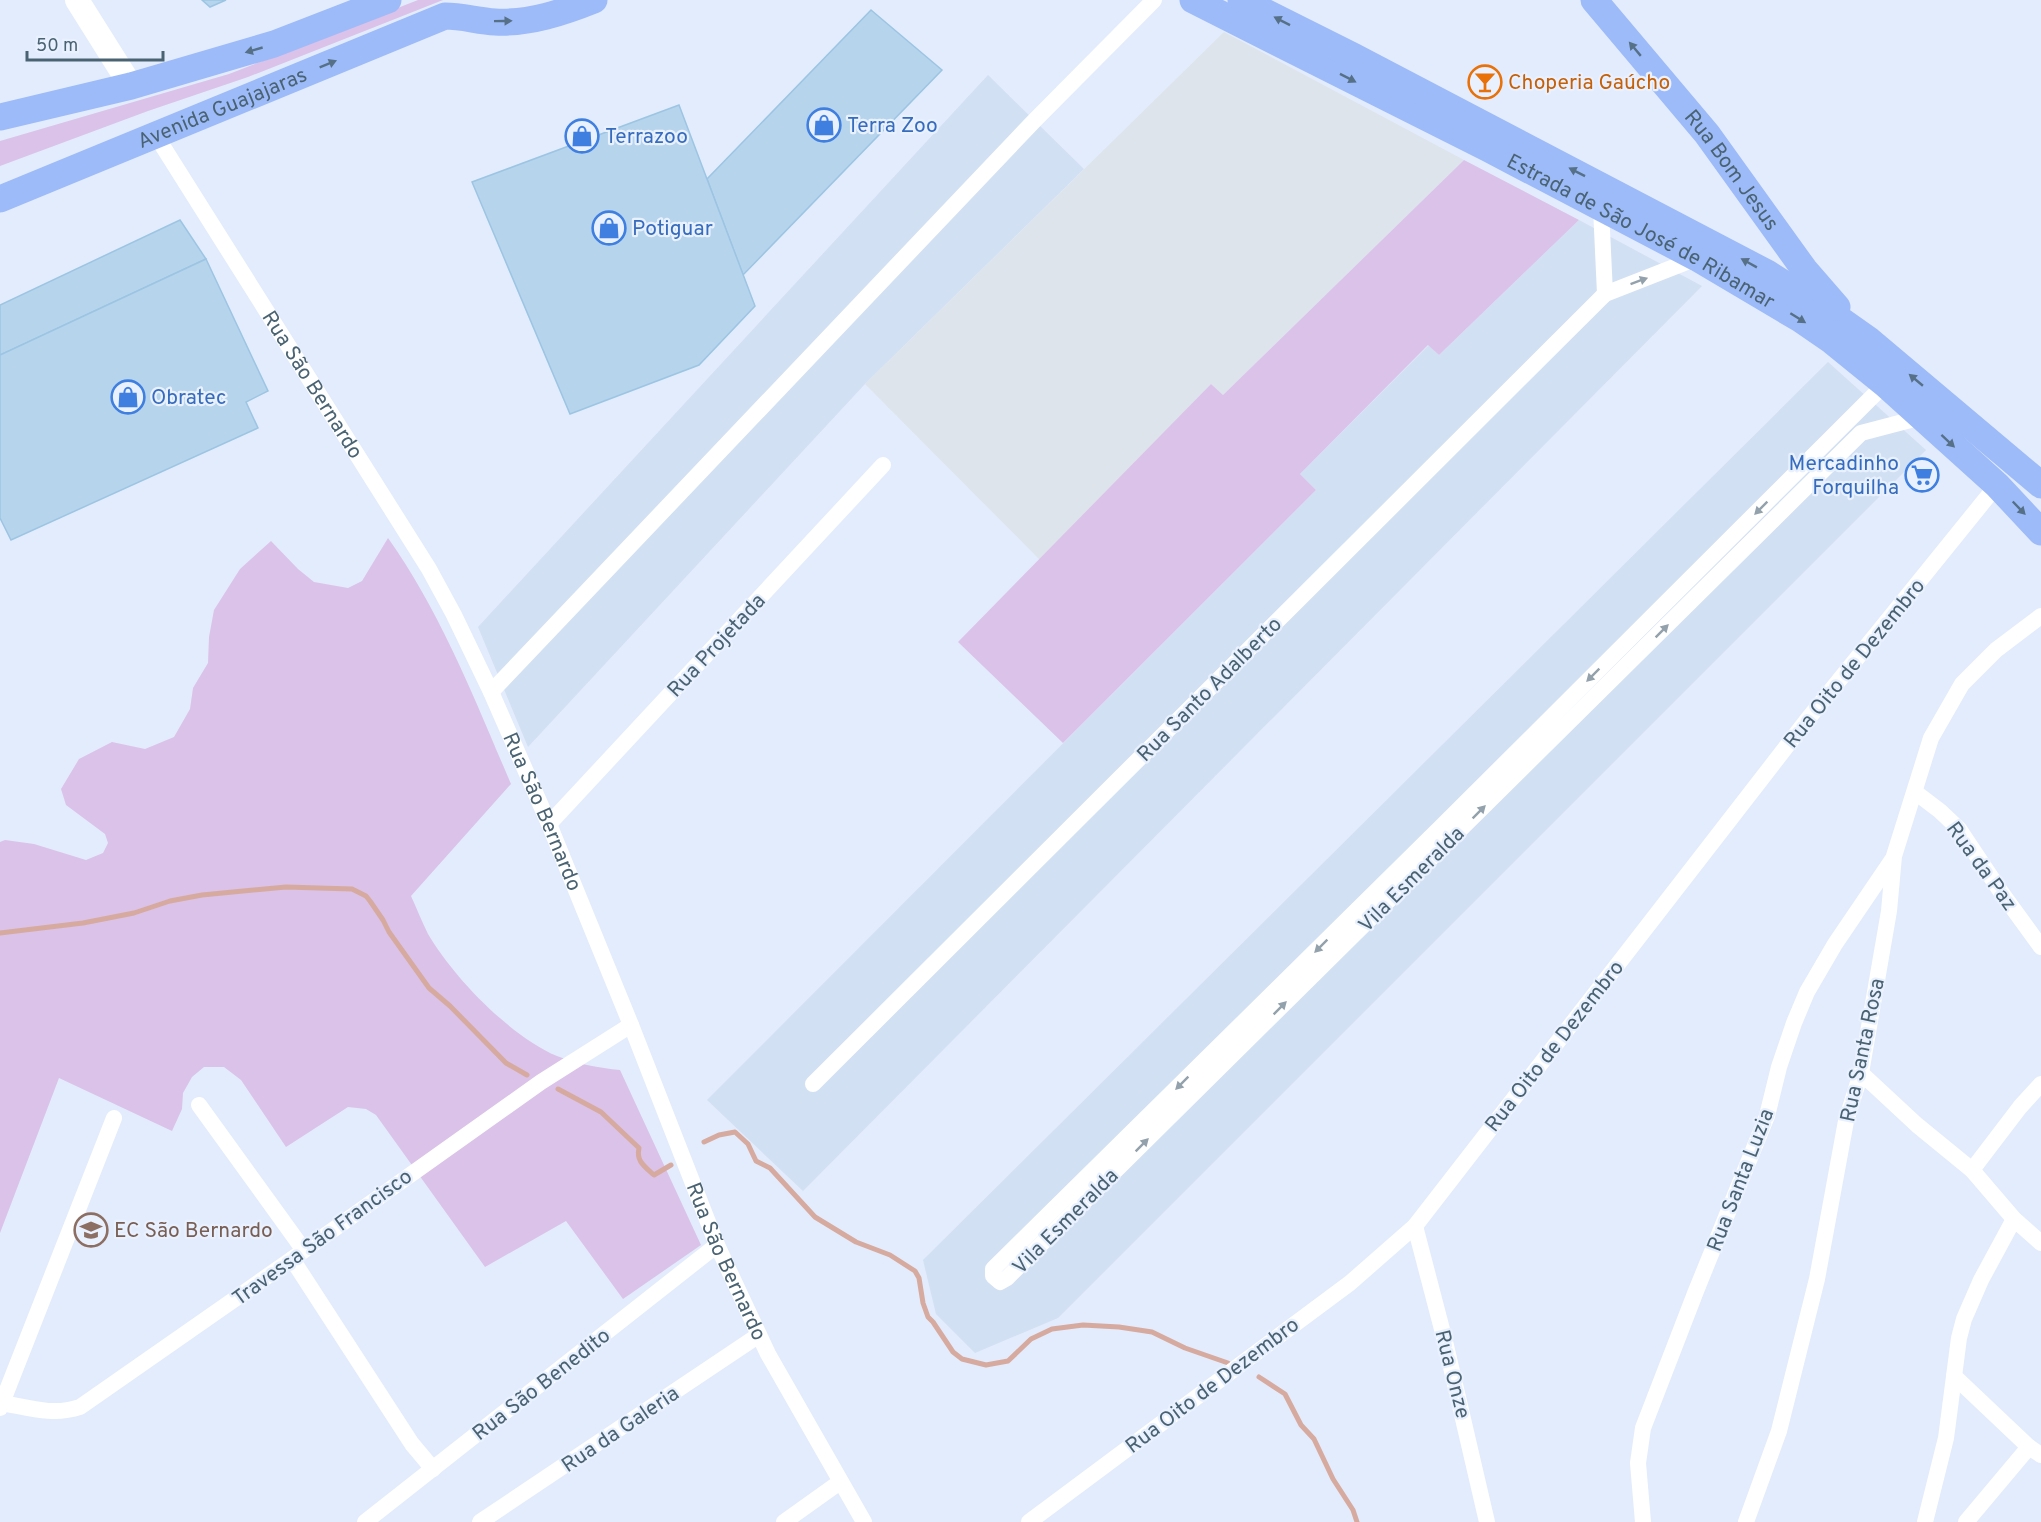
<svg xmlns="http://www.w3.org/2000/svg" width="2041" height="1522" viewBox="0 0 2041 1522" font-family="Overpass,sans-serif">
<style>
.residential{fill:#d2e0f3}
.industrial{fill:#dee4eb}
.green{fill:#dbc2e9}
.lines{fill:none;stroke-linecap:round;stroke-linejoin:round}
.stream{stroke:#d6aa9f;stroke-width:5}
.building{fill:#b6d4ec;stroke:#9cc5e3;stroke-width:1.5}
.street{stroke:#fff;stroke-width:16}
.secondary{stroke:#fff;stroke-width:24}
.primary{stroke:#9dbbf9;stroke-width:27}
.oneway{fill:#567087}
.oneway2{fill:#92a1ab}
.labels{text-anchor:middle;stroke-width:4.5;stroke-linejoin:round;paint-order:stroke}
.food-label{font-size:21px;fill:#c56008;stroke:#e9f1ff;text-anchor:start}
.street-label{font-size:21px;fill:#4a6373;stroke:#e9f1ff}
.shop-label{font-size:21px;fill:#366cbe;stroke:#e9f1ff;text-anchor:start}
.education-label{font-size:21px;fill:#785e54;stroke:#e9f1ff;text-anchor:start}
</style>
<rect width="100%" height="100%" fill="#e3ecfc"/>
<!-- residential -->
<g class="residential">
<polygon points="988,75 1084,169 865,384 528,747 478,627"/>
<polygon points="1579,220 1702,286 803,1191 707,1100 1316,490 1300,474 1429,345 1439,355"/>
<polygon points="1828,362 1926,450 1058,1318 975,1353 936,1314 923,1260"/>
</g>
<!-- industrial -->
<polygon class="industrial" points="1224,32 1464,160 1223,395 1211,384 1040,560 865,384"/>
<!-- green -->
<g class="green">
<polygon points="418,0 443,0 248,77 148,111 0,166 0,141 229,74"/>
<polygon points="1464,160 1579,220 1439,355 1428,345 1300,474 1316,490 1063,743 958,642 1211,384 1223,395"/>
<path d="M388,538C441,613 475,700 511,784L411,896C417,909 422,922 428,934C454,978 510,1036 557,1056C577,1064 599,1068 620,1070L701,1245L623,1299L566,1221L485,1267L376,1115L366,1109L348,1107L286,1147L241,1080L224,1067H204L192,1077L183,1093L182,1109L172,1131L59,1078L0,1233V842L5,840L34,844L86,860L103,853L108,843L105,834L66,805L61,789L79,759L112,742L145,749L174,737L190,709L193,688L208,663L209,637L214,610L240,569L271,541L298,569L314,582L348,588L362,581Z"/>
</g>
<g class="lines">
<!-- stream -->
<g class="stream">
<polyline points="0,933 83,923 134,913 170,901 202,895 286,887 352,889 366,896 370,901 383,920 389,932 429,988 450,1006 506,1063 527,1075"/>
<path d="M558,1089L601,1112L639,1148C636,1161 644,1166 654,1175L671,1165"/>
<polyline points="704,1142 719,1135 735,1132 748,1144 756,1161 770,1168 815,1217 856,1242 890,1255 915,1271 919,1278 923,1303 928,1317 933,1322 953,1352 962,1359 986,1365 1008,1361 1031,1339 1052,1329 1083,1325 1119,1327 1152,1332 1185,1348 1228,1363"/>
<polyline points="1259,1377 1285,1394 1301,1425 1314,1439 1333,1479 1353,1510 1357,1522"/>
</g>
</g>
<!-- building -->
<g class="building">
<polygon points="202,0 226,0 210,7"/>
<polygon points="871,10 942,70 743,275 707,179"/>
<polygon points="679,105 755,306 699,365 570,414 472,182"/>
<polygon points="180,220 206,259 0,355 0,305"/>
<polygon points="206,259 268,391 246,402 258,428 11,540 0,518 0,355"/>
</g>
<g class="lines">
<!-- street -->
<g class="street">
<path id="s1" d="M155,134L429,569L454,615L491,692L549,824L631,1025L717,1245L768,1354L864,1522"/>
<polyline points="1601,208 1605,294"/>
<polyline points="1885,384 1443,825 993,1269 993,1276 1000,1282 1007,1278 1861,433 1922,417"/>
<polyline points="491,692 1035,120 1154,0"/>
<polyline points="1915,792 1940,811 1959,829 2001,892 2041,947"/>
<polyline points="549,824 883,465"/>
<polyline points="1861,1073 1917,1125 1972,1170 2014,1219 2041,1243"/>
<polyline points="813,1084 1605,294 1697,258"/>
<polyline points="199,1105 303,1249"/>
<polyline points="1972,1170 2020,1107 2041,1084"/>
<polyline points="1415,1226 1444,1337 1487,1522"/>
<polyline points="292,1259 412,1444 433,1469"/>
<polyline points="1954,1376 2029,1447 2041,1455"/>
<path d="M2,1403C30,1408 53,1416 80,1407L292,1259L541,1082L631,1025"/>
<polyline points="0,1408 114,1118"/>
<polyline points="365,1522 717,1245"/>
<polyline points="480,1522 759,1335"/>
<polyline points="784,1522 840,1482"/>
<polyline points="1029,1522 1350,1283 1415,1226 1807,720 1997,485"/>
<polyline points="1643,1522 1638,1463 1643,1428 1696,1291 1767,1116 1779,1067 1794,1023 1807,992 1835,944 1892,860"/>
<polyline points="1746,1522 1779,1431 1817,1279 1846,1121 1861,1073 1889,911 1894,856 1931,738 1962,684 1996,650 2041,616"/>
<polyline points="1925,1522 1946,1438 1959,1338 1964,1319 1981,1280 2014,1219"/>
<polyline points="1966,1522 2029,1447"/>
</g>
<!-- secondary -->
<polyline class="secondary" points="77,0 131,86"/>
<!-- primary -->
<g class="primary">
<path id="s2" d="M1193,0L1487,148L1697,258L1800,319L1832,341L1885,384L1997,485L2041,532"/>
<polyline points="1241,0 1353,56 1767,273 1835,316 1869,340 2041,485"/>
<path id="s3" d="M1594,0L1707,134L1804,269L1837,307"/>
<polyline points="0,117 131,86 274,44 388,0"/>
<path id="s4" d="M0,199L445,16C462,16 478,21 495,22C529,24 564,12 594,0"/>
</g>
</g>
<!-- one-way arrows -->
<defs><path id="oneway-solid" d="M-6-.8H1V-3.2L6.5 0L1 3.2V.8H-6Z" transform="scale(1.5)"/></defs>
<g class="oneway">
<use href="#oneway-solid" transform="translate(503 21) rotate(-1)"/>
<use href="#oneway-solid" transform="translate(1282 21) rotate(-153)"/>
<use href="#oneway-solid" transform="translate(1635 49) rotate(-130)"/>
<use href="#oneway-solid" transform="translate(254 50) rotate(164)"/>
<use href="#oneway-solid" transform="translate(328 64) rotate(-22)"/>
<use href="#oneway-solid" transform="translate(1348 78) rotate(27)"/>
<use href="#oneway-solid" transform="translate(1577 172) rotate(-153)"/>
<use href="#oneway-solid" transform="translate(1749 263) rotate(-151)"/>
<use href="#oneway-solid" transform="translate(1798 318) rotate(32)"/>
<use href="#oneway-solid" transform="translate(1916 380) rotate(-140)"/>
<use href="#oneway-solid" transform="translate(1948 441) rotate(43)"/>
<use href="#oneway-solid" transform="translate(2019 508) rotate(46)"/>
</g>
<g class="oneway2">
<use href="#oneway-solid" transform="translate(1639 281) rotate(-20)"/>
<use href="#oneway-solid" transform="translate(1761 508) rotate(135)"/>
<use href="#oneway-solid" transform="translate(1662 631) rotate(-45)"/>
<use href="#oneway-solid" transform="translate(1593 675) rotate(135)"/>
<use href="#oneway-solid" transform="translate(1479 812) rotate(-45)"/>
<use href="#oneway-solid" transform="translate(1321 946) rotate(135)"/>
<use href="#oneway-solid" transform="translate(1280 1008) rotate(-45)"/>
<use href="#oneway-solid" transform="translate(1182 1083) rotate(135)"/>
<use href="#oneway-solid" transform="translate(1142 1145) rotate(-45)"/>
</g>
<!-- icons -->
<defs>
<g id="bar-ring" transform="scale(1.725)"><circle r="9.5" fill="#e9f1ff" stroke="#e8710a" stroke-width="1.5"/><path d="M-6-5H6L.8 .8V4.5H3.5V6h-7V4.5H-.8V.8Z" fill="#e8710a"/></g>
<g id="shop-ring" transform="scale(1.725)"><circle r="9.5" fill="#e9f1ff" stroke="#3f7fe0" stroke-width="1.5"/><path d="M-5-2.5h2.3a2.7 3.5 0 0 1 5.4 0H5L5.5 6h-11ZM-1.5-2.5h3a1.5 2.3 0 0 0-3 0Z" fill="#3f7fe0"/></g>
<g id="supermarket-ring" transform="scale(1.725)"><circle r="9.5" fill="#e9f1ff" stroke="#3f7fe0" stroke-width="1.5"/><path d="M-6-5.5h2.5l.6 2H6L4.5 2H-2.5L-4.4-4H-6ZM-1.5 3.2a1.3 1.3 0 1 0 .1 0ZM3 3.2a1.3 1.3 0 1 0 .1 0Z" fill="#3f7fe0"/></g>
<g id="school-ring" transform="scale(1.725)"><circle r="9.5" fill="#e9f1ff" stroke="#8d6e63" stroke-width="1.5"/><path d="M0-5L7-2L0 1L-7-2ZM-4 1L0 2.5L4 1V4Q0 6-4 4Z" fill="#8d6e63"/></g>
</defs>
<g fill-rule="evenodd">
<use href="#bar-ring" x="1485" y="82"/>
<use href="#shop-ring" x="824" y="125"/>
<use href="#shop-ring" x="582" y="136"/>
<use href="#shop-ring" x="609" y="228"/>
<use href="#shop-ring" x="128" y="397"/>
<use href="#supermarket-ring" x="1922" y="475"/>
<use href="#school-ring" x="91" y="1230"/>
</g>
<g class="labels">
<!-- food labels -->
<g class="food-label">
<text x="1508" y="89">Choperia Gaúcho</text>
</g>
<!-- street labels -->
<g class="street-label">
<text dy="7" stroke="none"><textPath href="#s4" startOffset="240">Avenida Guajajaras</textPath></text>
<text dy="7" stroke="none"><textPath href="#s3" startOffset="219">Rua Bom Jesus</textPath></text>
<text dy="7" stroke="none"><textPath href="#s2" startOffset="504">Estrada de São José de Ribamar</textPath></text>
<text dy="7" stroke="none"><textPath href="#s1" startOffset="296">Rua São Bernardo</textPath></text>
<text transform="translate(716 645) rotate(-47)" y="7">Rua Projetada</text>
<text transform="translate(1854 663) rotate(-51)" y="7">Rua Oito de Dezembro</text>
<text transform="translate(1209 689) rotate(-45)" y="7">Rua Santo Adalberto</text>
<text dy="7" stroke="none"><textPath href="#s1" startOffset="782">Rua São Bernardo</textPath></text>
<text transform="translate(1982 866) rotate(54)" y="7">Rua da Paz</text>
<text transform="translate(1411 879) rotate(-45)" y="7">Vila Esmeralda</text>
<text transform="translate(1554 1046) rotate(-52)" y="7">Rua Oito de Dezembro</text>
<text transform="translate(1862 1050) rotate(-78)" y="7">Rua Santa Rosa</text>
<text transform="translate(1740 1180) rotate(-69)" y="7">Rua Santa Luzia</text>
<text transform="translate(1065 1221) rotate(-45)" y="7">Vila Esmeralda</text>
<text transform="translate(322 1237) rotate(-36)" y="7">Travessa São Francisco</text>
<text dy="7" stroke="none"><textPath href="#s1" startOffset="1268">Rua São Bernardo</textPath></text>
<text transform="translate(1453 1374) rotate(76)" y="7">Rua Onze</text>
<text transform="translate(541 1384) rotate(-38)" y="7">Rua São Benedito</text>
<text transform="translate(1212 1385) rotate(-37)" y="7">Rua Oito de Dezembro</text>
<text transform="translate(620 1429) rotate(-34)" y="7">Rua da Galeria</text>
</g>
<!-- shop labels -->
<g class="shop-label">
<text x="847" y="132">Terra Zoo</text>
<text x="605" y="143">Terrazoo</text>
<text x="632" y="235">Potiguar</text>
<text x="151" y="404">Obratec</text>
<text x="1899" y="470" text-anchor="end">Mercadinho<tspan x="1899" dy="24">Forquilha</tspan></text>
</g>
<!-- education labels -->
<g class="education-label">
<text x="114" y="1237">EC São Bernardo</text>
</g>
</g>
<!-- scale -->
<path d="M27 51v9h136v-9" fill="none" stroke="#4a6373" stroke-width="3"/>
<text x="36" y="51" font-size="18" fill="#4a6373" stroke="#e9f1ff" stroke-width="4.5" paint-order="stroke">50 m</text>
</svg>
